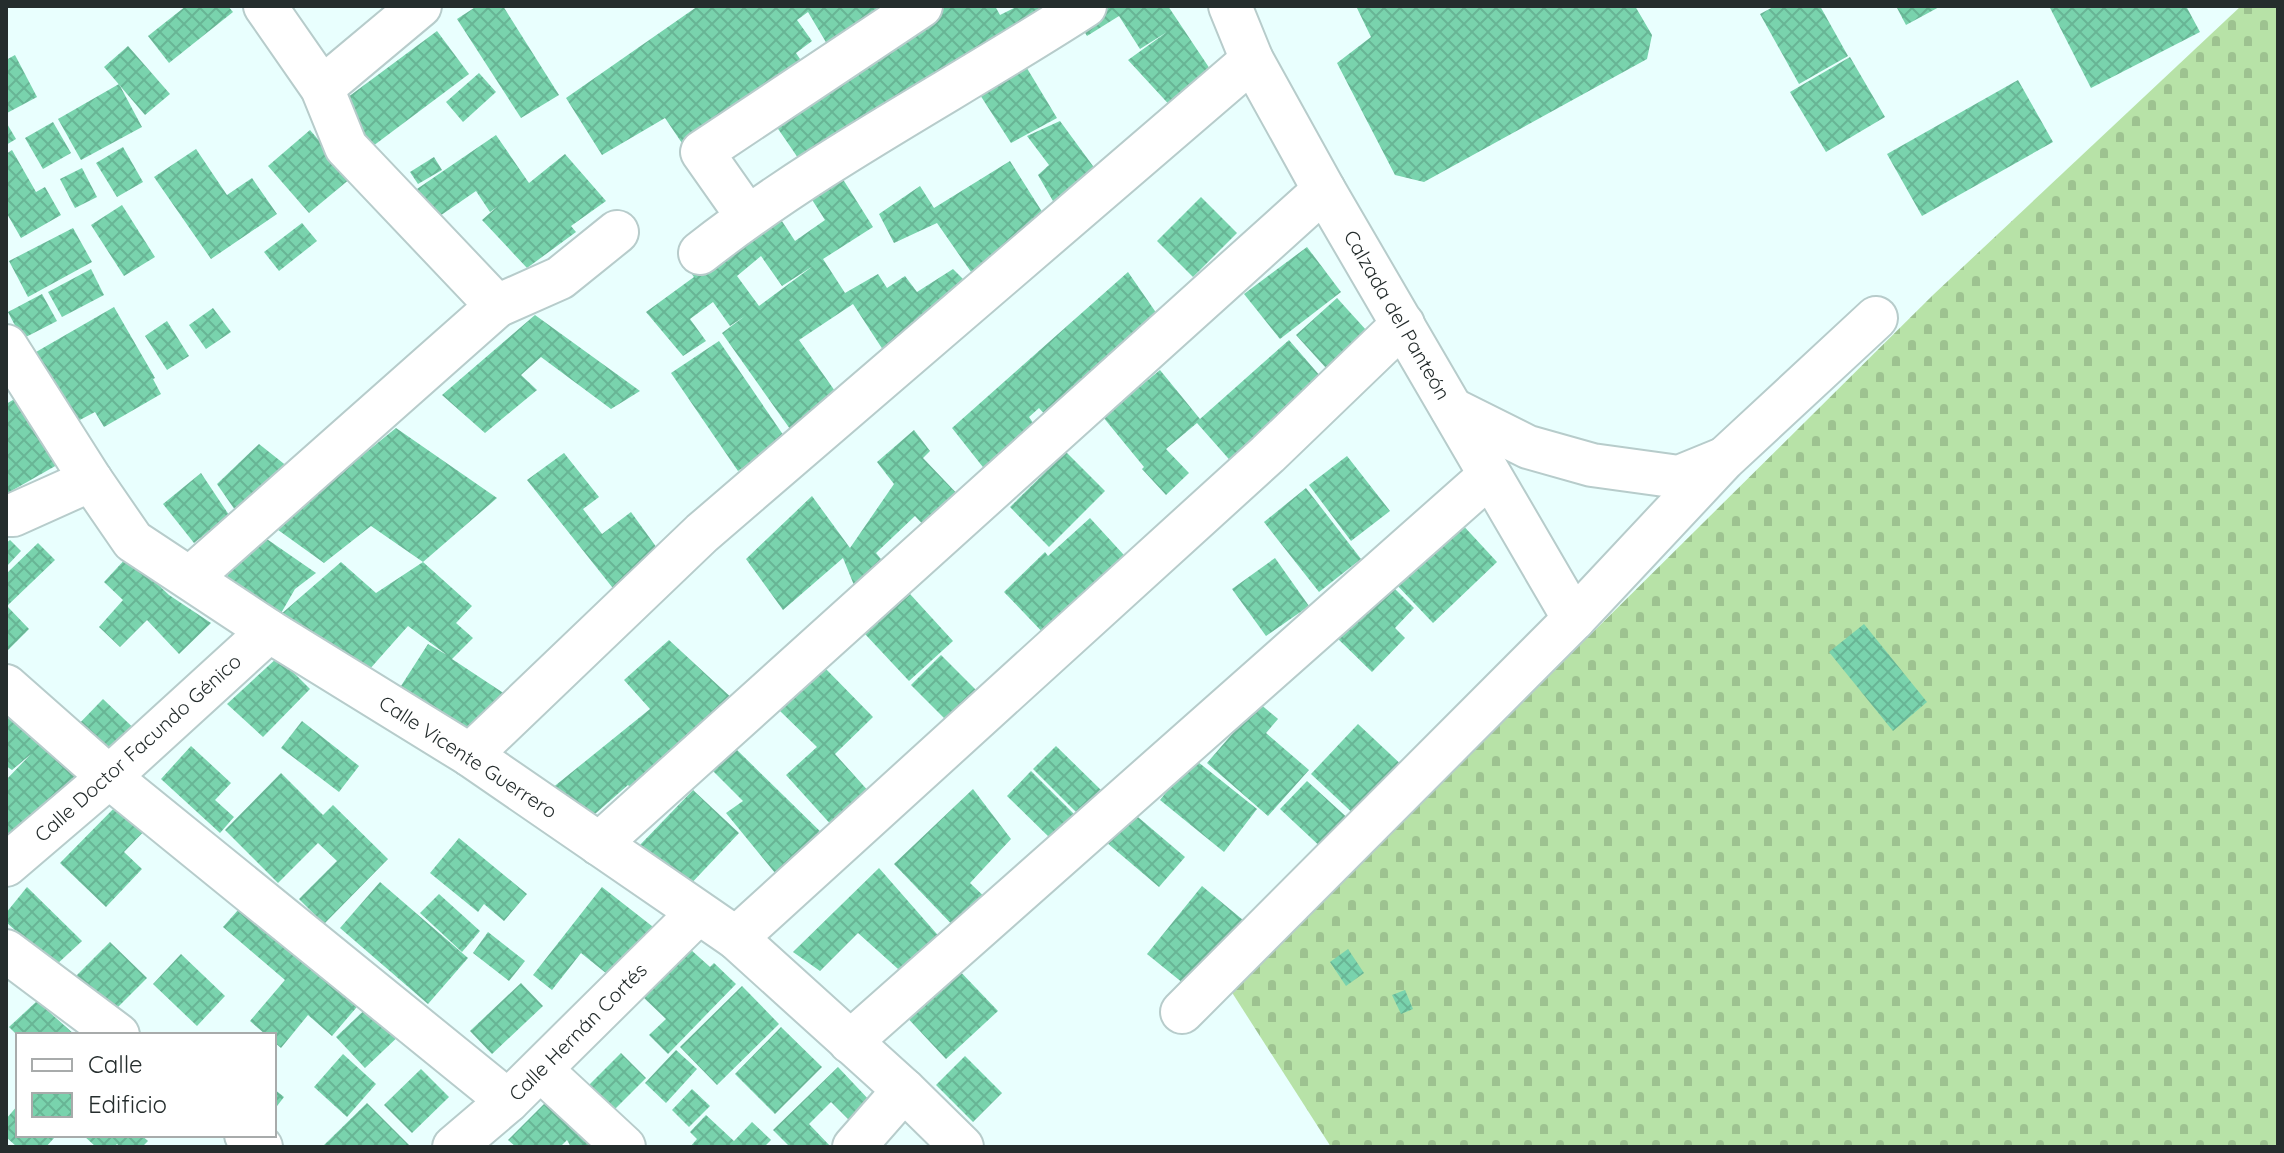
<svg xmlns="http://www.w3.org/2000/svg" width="2284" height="1153" viewBox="0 0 2284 1153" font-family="Quicksand,sans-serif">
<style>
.cemetery{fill:url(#cemetery-stones)}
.building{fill:url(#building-cross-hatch);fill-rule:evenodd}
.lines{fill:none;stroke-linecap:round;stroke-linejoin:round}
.minor-casing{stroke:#b7cccb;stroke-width:46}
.minor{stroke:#fff;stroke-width:42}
.labels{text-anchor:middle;stroke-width:6;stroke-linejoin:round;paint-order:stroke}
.street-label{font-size:20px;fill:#252d2d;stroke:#fff}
</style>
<defs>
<pattern id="cemetery-stones" width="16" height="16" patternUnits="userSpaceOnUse" patternTransform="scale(2)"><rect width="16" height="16" fill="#b7e2a7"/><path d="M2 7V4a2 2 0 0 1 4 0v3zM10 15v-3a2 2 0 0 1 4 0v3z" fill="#9dc290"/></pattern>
<pattern id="building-cross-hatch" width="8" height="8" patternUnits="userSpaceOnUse" patternTransform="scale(2)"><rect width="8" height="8" fill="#79d3ad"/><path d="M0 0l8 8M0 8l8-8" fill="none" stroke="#68b595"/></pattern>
</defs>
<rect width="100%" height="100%" fill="#e9fffe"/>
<!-- cemetery -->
<polygon class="cemetery" points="2241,6 2278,6 2278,1147 1331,1147 1231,991 1933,295"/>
<!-- building -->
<g class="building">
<polygon points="186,6 228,6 233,12 169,63 148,36"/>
<polygon points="477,6 503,6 559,95 521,118 457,19"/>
<polygon points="698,6 897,6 830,49 808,12 797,20 812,41 796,53 808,71 690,155 665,118 602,155 566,98"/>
<polygon points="938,6 995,6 1000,15 1018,6 1049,6 805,168 774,123 832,80 839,87 859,75 848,59"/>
<polygon points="1100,6 1168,6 1216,78 1175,111 1128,60 1167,32 1140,49 1119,16 1087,36 1078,21"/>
<polygon points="1356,6 1635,6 1652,35 1647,59 1424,182 1395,175 1337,63 1371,37"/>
<polygon points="1775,6 1820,6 1848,56 1799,84 1760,14"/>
<polygon points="1896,6 1941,6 1906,25"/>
<polygon points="2049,6 2186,6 2200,32 2091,88"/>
<polygon points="437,31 469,74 369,149 336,106"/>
<polygon points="128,46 170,94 145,115 104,67"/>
<polygon points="15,55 37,97 7,113 6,60"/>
<polygon points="1019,55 1057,118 1011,143 973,84"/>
<polygon points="1850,57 1885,117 1826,152 1790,92"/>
<polygon points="479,73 496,92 463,122 446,102"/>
<polygon points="2018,80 2053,142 1922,216 1887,154"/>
<polygon points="119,84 142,127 81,160 58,119"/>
<polygon points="1060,121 1101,177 1057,208 1038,175 1049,165 1027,136"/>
<polygon points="6,122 16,139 6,145"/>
<polygon points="53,122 71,153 43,169 25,138"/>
<polygon points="310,130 351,178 309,213 268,166"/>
<polygon points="496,135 529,183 565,154 606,201 571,226 576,232 527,268 482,220 498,206 490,212 476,191 434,220 414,191"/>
<polygon points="123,147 143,182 117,197 96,163"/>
<polygon points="196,149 227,195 252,178 277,214 211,259 154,177"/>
<polygon points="12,150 36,192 45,187 61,215 21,238 6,212 6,154"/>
<polygon points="434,157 442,170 418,184 410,172"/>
<polygon points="1010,161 1046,218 976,279 937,223 894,243 879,214 920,186 934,208"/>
<polygon points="82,168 97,197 75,208 60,179"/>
<path d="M839,173L873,227L823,259L845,293L878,274L887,288L905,276L917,292L953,269L969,285L889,359L853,304L799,340L842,401L795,436L722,333L745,316L730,326L713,302L690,319L706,341L683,356L646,312L694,277L688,269L774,209L795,241L825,220L809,195ZM761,256L782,286L813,266L759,306L737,276Z"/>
<polygon points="1201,197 1237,233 1193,277 1157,241"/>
<polygon points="122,205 155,257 124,276 91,225"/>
<polygon points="302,223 317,241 279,271 264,252"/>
<polygon points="73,228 92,262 28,297 9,261"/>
<polygon points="1307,247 1341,292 1280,339 1244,294"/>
<polygon points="91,269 104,295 62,317 48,292"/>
<polygon points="1128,272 1166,327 1056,427 1039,408 1029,417 1038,430 990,476 952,428"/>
<polygon points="42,294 57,321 22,339 8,312"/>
<polygon points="1337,298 1377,342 1336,379 1296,335"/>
<polygon points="114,307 155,378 153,379 161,394 104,427 95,412 76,422 36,352"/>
<polygon points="213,308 231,332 206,349 189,325"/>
<polygon points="535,315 640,391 611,409 541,357 521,375 537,390 485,433 442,395"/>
<polygon points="167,321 189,356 167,370 145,336"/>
<polygon points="1289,340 1327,384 1235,466 1197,423 1166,449 1189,473 1166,495 1142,469 1144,467 1103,417 1160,370 1200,419"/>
<polygon points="719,341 786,439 738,471 671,373"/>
<polygon points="18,397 57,465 6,494 6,404"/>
<polygon points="396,428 497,498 423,562 371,526 324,563 274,527"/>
<polygon points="914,430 930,451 923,458 964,501 930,532 915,516 876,553 889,569 858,595 843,558 783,610 746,559 812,496 850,548 894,484 877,462"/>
<polygon points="259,444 288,467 235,510 217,484"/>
<polygon points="1066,452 1105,491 1049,547 1010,507"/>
<polygon points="564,453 599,497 583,509 602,534 631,512 662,555 616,592 527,480"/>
<polygon points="1347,456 1390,511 1351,541 1309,485"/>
<polygon points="201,473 229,515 194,543 163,504"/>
<polygon points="1306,488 1361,559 1319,592 1264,522"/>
<polygon points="1090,518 1134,566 1049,639 1004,592 1045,552 1048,556"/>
<polygon points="1459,521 1497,562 1433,623 1394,582"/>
<polygon points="261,535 316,573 295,589 280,615 224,581 241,554"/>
<polygon points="10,540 21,551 6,567 6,543"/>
<polygon points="38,543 55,560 7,606 29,629 6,652 6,574"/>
<polygon points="128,556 169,595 211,623 179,654 147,620 120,647 99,627 123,600 104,582"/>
<polygon points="1275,558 1309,606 1266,636 1232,589"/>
<polygon points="341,562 376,593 423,562 472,606 456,623 473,638 452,659 508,696 480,739 401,686 428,644 447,655 408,626 368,671 280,615"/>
<polygon points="1389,583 1414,608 1395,628 1405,638 1372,672 1336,637"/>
<polygon points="910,594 953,641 909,681 865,634"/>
<polygon points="1864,624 1927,702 1893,731 1829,652"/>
<polygon points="669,640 735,701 639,796 628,785 588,820 551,789 650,709 624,680"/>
<polygon points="941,655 980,694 950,724 911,685"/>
<polygon points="278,657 310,689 263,737 227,704"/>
<polygon points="824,667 873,717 835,754 871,794 834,828 786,775 817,747 780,711"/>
<polygon points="103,699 142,736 111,767 73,730"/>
<polygon points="1259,703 1278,719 1266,733 1309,770 1268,816 1207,763"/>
<polygon points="6,715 76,775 6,848 6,780 31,754 12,770 6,766"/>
<polygon points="302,721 359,766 339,792 281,748"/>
<polygon points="1358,724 1406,769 1359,819 1311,774"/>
<polygon points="191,746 231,783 215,800 234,817 220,833 161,779"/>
<polygon points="1056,746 1101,790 1078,814 1033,769"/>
<polygon points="736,749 828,839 780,879 726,813 743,801 713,771"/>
<polygon points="1193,758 1257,809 1224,852 1160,800"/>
<polygon points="1031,771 1074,814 1051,839 1007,796"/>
<polygon points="281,773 323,815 333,805 388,859 324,924 299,899 337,861 318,843 278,883 225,830"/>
<polygon points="1307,781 1352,822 1325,851 1280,809"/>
<polygon points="973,789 1011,839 970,883 992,904 962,935 894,864"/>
<polygon points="693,790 739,833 685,890 639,846"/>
<polygon points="125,797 152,823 124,852 142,869 106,907 60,863"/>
<polygon points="1132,812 1185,857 1159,887 1106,842"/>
<polygon points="459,838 527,894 504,921 484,904 478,912 430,873"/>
<polygon points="879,868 943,941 907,977 858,933 820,971 793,952"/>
<polygon points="380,882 468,958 428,1004 340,928"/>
<polygon points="1202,886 1249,925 1194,992 1147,954"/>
<polygon points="27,887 82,941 55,966 6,922 6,913"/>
<polygon points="602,887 657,930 617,982 581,953 552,990 533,975"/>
<polygon points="439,894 480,931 462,952 420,913"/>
<polygon points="246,901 362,1001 332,1036 308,1015 281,1048 274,1042 274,1035 266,1035 250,1021 285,980 223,927"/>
<polygon points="488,932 525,961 509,981 473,953"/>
<polygon points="110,942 147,978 109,1016 72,980"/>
<polygon points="690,949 710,967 714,963 736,984 668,1054 649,1035 666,1019 643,997"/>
<polygon points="1348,949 1364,973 1346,986 1330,962"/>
<polygon points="181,954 225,996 197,1026 153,984"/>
<polygon points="953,964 998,1011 946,1059 902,1012"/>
<polygon points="521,983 543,1006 492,1054 470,1031"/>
<polygon points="742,986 779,1024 717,1085 680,1047"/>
<polygon points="1405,990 1413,1009 1401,1014 1392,995"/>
<polygon points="37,1001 75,1035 17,1035 9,1027"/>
<polygon points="374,1001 403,1032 365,1068 336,1037"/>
<polygon points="781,1027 822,1067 775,1114 735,1074"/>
<polygon points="676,1050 697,1069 666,1103 645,1083"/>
<polygon points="621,1053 646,1078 614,1110 589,1085"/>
<polygon points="343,1054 376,1084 347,1117 314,1087"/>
<polygon points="965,1056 1002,1093 973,1122 936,1085"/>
<polygon points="838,1067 871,1102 850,1121 831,1102 809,1124 831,1147 790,1147 773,1130"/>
<polygon points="421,1069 449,1097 412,1133 384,1105"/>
<polygon points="274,1089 284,1097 274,1110"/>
<polygon points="692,1089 710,1106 689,1127 672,1110"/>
<polygon points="546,1102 591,1147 571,1147 567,1140 560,1147 516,1147 508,1140"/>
<polygon points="367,1103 410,1146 408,1147 322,1147"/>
<polygon points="18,1105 18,1135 50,1135 54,1138 46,1147 17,1147 6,1137 6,1119"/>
<polygon points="706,1115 734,1141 752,1122 771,1140 764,1147 690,1147 697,1139 690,1132"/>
<polygon points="83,1135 141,1135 148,1141 142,1147 120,1147 117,1144 114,1147 96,1147"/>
</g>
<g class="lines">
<!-- minor casing -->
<g class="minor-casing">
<g id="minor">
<polyline points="265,6 322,88 346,147 497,306"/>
<polyline points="1230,6 1252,60 1324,190 1574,619"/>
<polyline points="322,88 420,6"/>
<polyline points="747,216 702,152 921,6"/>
<path d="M700,253C820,159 957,89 1085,6"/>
<polyline points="6,346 91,480 133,541 269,631 470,755 736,938 904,1090 962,1147"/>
<polyline points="1452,409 1528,447 1592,465 1679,477 1723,459"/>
<polyline points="6,515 13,515 91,480"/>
<polyline points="190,578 497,306 560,278 617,232"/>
<polyline points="6,686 109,777 508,1101"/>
<polyline points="470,755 702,533 1252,60"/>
<polyline points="599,844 1324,190"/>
<polyline points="6,865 109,777 269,631"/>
<polyline points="736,938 1268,454 1403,324"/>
<polyline points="6,951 118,1035"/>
<polyline points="1182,1012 1574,619 1724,459 1876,318"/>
<polyline points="850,1042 1489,476"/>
<polyline points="541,1070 624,1147"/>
<polyline points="246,1135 261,1147"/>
<polyline points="454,1147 508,1101 698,913"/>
<polyline points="854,1147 904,1090"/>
</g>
</g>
<!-- minor -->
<use href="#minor" class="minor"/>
</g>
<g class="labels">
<!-- street labels -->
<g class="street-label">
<text transform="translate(1397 315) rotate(60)" y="7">Calzada del Panteón</text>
<text transform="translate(138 748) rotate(-42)" y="7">Calle Doctor Facundo Génico</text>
<text transform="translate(468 757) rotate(33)" y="7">Calle Vicente Guerrero</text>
<text transform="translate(578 1032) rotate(-45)" y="7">Calle Hernán Cortés</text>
</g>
</g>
<!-- border -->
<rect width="2284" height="1153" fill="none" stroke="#252d2d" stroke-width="16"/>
<!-- legend -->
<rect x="16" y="1033" width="260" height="104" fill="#ffffff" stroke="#a8abab" stroke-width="2"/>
<rect x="32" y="1059" width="40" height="12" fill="#ffffff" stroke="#a8abab" stroke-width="2"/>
<text x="88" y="1073" font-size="24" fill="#252d2d">Calle</text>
<rect x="32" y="1093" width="40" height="24" fill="url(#building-cross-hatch)" stroke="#a8abab" stroke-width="2"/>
<text x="88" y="1113" font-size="24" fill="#252d2d">Edificio</text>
</svg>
